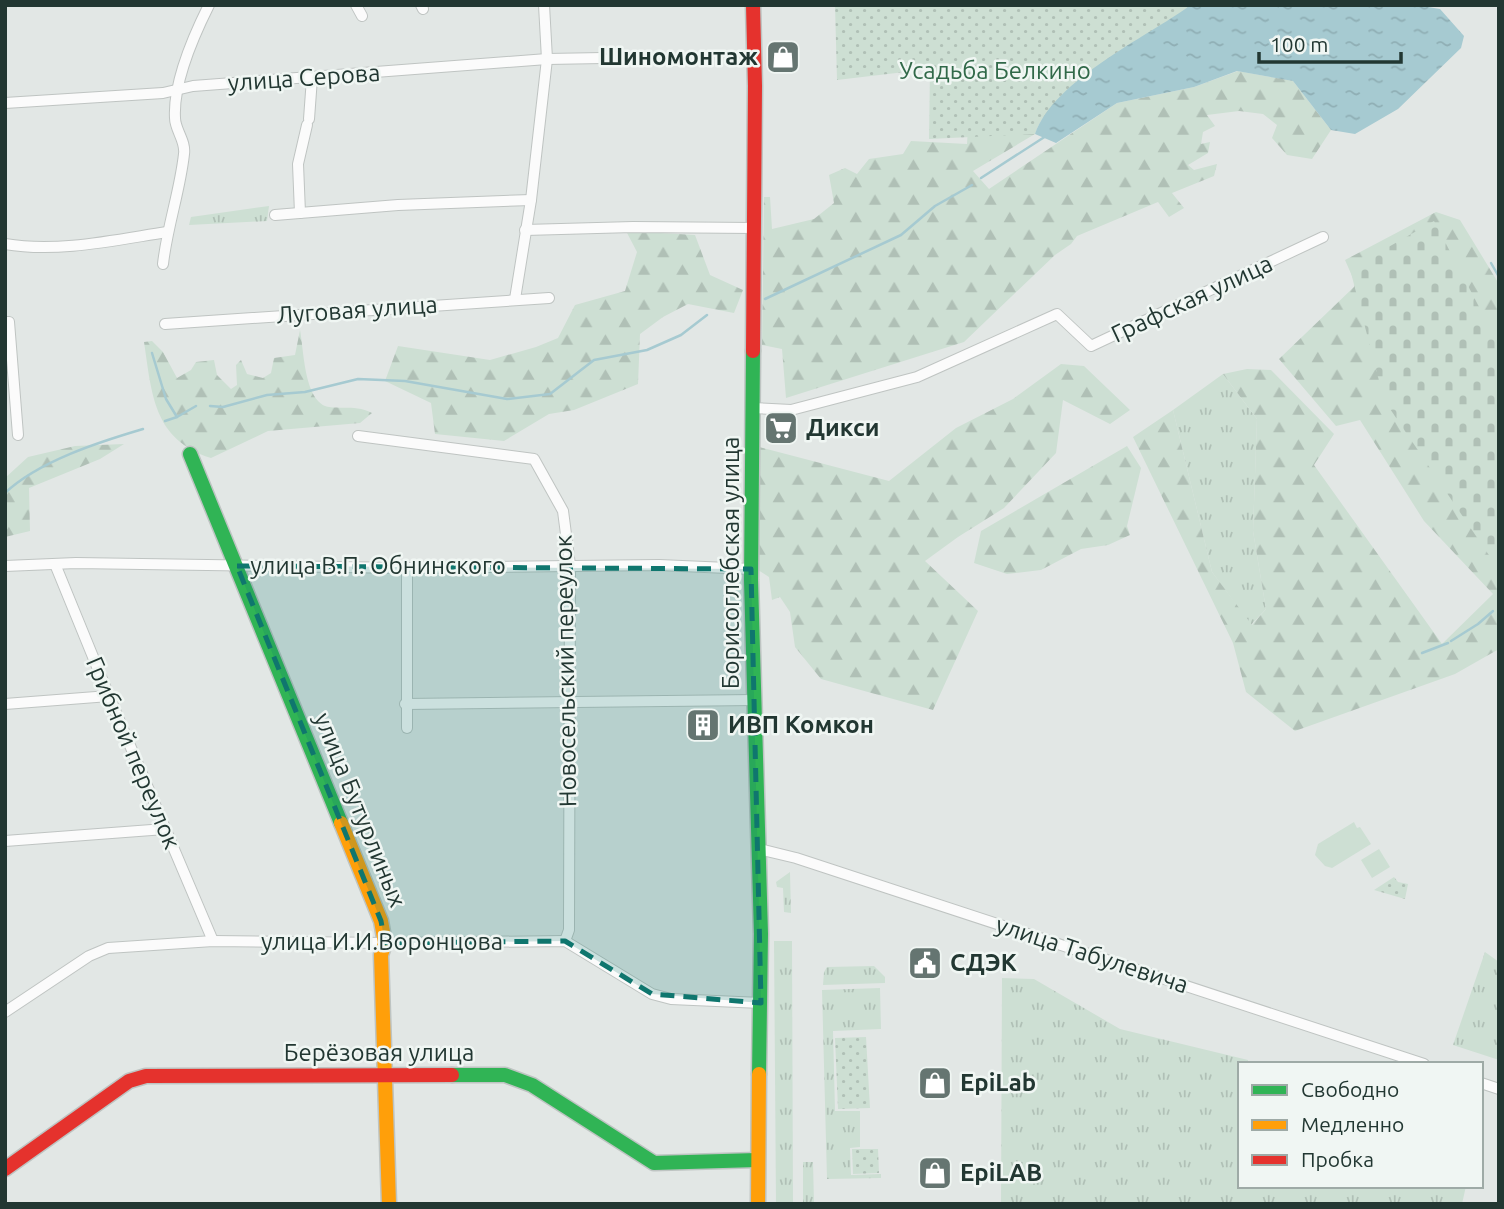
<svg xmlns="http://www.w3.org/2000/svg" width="1504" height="1209" viewBox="0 0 1504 1209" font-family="Ubuntu,sans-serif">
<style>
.grass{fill:url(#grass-tufts)}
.forest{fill:url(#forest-firs)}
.cemetery{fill:url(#cemetery-stones)}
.park{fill:url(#park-dots)}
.pitch{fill:#cddfd3}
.water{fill:url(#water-ripples)}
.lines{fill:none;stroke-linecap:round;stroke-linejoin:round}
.stream{stroke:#a6cad1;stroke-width:2.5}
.street-casing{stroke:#bfc4c2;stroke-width:12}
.fast-casing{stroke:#bec4c2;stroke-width:17}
.slow-casing{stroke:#bec4c2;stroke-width:17}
.jam-casing{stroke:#bec4c2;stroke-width:17}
.street{stroke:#fbfbfb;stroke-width:10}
.fast{stroke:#30b455;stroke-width:14}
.slow{stroke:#ff9f0a;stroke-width:14}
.jam{stroke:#e5322d;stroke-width:14}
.marked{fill:#0f766e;fill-opacity:0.2;stroke:#0f766e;stroke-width:5;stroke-dasharray:14 9;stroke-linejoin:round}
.labels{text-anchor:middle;stroke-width:5;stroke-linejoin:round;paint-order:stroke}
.poi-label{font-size:24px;font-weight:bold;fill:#223732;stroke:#f0f6f3;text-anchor:start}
.park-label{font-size:24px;fill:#316949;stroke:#f0f6f3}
.street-label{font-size:24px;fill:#223732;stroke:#f0f6f3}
</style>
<defs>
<pattern id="grass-tufts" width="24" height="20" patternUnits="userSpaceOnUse" patternTransform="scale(1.75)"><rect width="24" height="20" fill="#cddfd3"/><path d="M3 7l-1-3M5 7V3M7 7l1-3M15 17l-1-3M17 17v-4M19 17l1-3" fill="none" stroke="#b0c0b6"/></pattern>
<pattern id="forest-firs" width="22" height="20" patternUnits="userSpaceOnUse" patternTransform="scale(1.75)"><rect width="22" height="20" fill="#cddfd3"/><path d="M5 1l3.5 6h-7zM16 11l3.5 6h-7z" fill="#b0c0b6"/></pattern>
<pattern id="cemetery-stones" width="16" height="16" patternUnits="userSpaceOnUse" patternTransform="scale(1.75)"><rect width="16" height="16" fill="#cddfd3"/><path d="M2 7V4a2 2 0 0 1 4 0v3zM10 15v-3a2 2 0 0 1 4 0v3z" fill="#b0c0b6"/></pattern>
<pattern id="park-dots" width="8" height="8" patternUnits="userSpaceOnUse" patternTransform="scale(1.75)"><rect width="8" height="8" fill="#cddfd3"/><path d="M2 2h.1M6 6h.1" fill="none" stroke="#b0c0b6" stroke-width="1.8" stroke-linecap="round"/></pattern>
<pattern id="water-ripples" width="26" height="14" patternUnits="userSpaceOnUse" patternTransform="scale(1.75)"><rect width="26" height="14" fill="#a6cad1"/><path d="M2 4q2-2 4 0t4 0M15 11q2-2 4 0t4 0" fill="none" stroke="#8faeb4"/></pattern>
</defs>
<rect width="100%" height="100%" fill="#e2e7e5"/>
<!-- grass -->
<g class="grass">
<polygon points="269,206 267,221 189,225 191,217"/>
<polygon points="1223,374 1257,419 1253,531 1266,609 1251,625 1212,572 1173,410"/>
<polygon points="790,872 791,913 784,912 783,888 777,887 776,882"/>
<polygon points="774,941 792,941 793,1204 776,1204"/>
<polygon points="1485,952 1499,962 1499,1060 1453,1045"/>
<polygon points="874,966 885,977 885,983 823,985 824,972 827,967"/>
<polygon points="1002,978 1034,979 1120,1029 1248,1060 1248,1064 1240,1064 1240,1186 1466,1186 1462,1204 1001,1204"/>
<polygon points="880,988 881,1029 833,1031 835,1111 860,1111 860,1147 850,1148 851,1175 881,1174 881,1178 827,1179 822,990"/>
<polygon points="803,1162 813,1162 814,1204 803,1204"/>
</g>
<!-- forest -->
<g class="forest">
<polygon points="1191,5 1039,122 1035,134 973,171 989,189 1117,103 1194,87 1238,71 1293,81 1331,130 1312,159 1287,155 1272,138 1277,125 1263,114 1239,111 1207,115 1215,126 1203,132 1201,144 1210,142 1208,153 1188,165 1194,170 1217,164 1214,176 1172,193 1184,208 1169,217 1158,202 1077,236 1071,244 1055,255 964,342 786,398 782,349 762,345 764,197 770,197 772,229 814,219 834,203 829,175 845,168 857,174 869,159 903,154 911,141 967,144 969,110"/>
<polygon points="1436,212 1460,220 1499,284 1499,649 1455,674 1295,731 1246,692 1233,643 1133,437 1173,410 1212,572 1252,625 1266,609 1253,531 1257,419 1223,374 1247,369 1271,370 1334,434 1314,465 1442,644 1493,594 1424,521 1360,420 1336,426 1279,359 1356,285 1345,260"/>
<polygon points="626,231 695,235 710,275 743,290 734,313 688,304 663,317 640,334 638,384 574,410 549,414 504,441 435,434 431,403 385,381 398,346 490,360 536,347 558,338 575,305 625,291 637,252"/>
<path d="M300,330C304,350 304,403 329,407C345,409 357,405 372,413L360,423L268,431L211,458C153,439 152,394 144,342L152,341L163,352L177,378L191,370L196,362L214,360L217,375L231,389L237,385L236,365L241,360L247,374L263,378L271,373L274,358L295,355Z"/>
<polygon points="1061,364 1084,366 1130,410 1110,424 1063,400 1056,453 1004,508 958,537 925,561 978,611 933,710 821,679 795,647 790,612 780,597 772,600 769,577 758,570 759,447 889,481 956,428 1013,399"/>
<polygon points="124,444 100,459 29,488 30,531 5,537 5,478 28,457 75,446"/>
<polygon points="1127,446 1141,468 1127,526 1130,535 1108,545 1081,549 1041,570 1007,574 974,563 981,531"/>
</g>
<!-- cemetery -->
<polygon class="cemetery" points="1434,221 1499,345 1499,570 1384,400 1350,269"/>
<!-- park -->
<g class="park">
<path d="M835,5H1191C1146,38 1054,81 1035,134L929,139L930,69L837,80Z"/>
<polygon points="1394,877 1398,882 1408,884 1405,899 1374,890"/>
<polygon points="866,1037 870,1108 838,1109 835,1038"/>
<polygon points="852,1149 878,1149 879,1173 853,1174"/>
</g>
<!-- pitch -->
<g class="pitch">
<polygon points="1354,822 1357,828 1360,827 1371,844 1332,868 1325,866 1315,855 1318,844"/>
<polygon points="1379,849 1390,867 1372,878 1361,860"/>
</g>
<!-- water -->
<path class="water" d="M1191,5H1416L1440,9L1464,36L1461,48L1398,109L1355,134L1331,130L1293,81L1237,71L1194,87L1117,103L1056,143L1035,134C1054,80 1145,38 1191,5Z"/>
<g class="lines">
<!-- stream -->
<g class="stream">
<polyline points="981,178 1046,136"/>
<polyline points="1491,263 1499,277"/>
<polyline points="765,299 901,235 935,206 972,185"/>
<polyline points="152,353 166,399 177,417"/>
<polyline points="210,406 223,407 267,395 305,392 358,379 405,381 507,399 550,394 594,360 647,350 681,335 707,315"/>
<polyline points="165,421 177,417 196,406"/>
<path d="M5,493C39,461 99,442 143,429"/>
<polyline points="1451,641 1478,624 1493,611"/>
<polyline points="1422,653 1448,643"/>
</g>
<!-- street casing -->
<g class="street-casing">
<g id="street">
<polyline points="356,5 362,16"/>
<polyline points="421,5 423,9"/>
<polyline points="5,103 163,93 193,86 547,59 603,58"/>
<polyline points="309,119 312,78"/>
<polyline points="300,213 298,164 307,125"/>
<polyline points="275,215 398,205 531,200"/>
<polyline points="525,230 633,227 754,228"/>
<path d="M5,244C58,253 115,240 167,232"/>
<path d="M163,264C167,227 180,191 184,154C186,141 175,130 175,118C173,83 194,35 209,5"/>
<polyline points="515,299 531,200 547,59 544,5"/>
<polyline points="5,322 9,322 18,435"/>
<polyline points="165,324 549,298"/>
<polyline points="753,408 791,410 917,377 1057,314 1091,346 1323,237"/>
<polyline points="358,436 534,459 563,511 570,565 569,930 565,941"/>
<polyline points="55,564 109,696 213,941"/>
<polyline points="5,566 76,563 407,568 659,565 751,569"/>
<polyline points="5,704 109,696"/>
<polyline points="405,704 755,700"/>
<polyline points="407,728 407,568"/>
<polyline points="5,841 165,829"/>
<polyline points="759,849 796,858 1424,1064"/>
<polyline points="5,1012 89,956 108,948 213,941 385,943 565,941 652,994 671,999 761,1003"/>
<polyline points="1481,1083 1499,1089"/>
</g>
</g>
<!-- fast casing -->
<g class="fast-casing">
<g id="fast">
<polyline points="753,351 751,580 761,934 759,1074"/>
<polyline points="190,454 341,823"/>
<polyline points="452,1075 505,1075 532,1085 654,1163 757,1160"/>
</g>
</g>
<!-- slow casing -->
<g class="slow-casing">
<g id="slow">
<polyline points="341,823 381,921 385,943 381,955 389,1204"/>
<polyline points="758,1204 759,1074"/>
</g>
</g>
<!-- jam casing -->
<g class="jam-casing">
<g id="jam">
<polyline points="753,351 755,86 753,5"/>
<polyline points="5,1169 129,1081 146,1076 452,1075"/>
</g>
</g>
<!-- street -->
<use href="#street" class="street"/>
<!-- fast -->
<use href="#fast" class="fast"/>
<!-- slow -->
<use href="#slow" class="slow"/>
<!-- jam -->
<use href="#jam" class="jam"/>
</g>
<!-- marked area -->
<path class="marked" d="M237,566L751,569L761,1003L652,994L565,941L385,943L381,921Z"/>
<!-- icons -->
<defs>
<g id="shop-square" transform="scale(1.75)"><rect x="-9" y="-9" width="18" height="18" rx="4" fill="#657571" stroke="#f0f6f3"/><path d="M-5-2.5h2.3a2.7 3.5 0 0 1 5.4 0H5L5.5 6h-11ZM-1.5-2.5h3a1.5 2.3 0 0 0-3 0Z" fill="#fff"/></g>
<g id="supermarket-square" transform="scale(1.75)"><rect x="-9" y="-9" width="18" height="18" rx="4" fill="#657571" stroke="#f0f6f3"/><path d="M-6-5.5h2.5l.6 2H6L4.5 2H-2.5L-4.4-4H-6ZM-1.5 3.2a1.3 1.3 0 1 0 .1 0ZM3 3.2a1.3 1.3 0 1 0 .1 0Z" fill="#fff"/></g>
<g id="building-square" transform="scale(1.75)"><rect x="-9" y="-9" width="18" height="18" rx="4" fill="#657571" stroke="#f0f6f3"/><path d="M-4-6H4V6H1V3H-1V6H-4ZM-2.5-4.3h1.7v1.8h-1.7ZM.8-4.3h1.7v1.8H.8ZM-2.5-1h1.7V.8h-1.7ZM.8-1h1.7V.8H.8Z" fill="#fff"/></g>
<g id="civic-square" transform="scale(1.75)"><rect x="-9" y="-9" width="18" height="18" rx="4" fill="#657571" stroke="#f0f6f3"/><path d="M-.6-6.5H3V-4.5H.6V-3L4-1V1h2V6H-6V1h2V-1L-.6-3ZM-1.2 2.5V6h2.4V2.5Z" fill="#fff"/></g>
</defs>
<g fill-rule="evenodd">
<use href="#shop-square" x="783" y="57"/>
<use href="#supermarket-square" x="781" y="428"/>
<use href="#building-square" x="703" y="725"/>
<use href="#civic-square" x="925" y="963"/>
<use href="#shop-square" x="935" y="1083"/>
<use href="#shop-square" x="935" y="1173"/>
</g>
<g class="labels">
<!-- poi labels -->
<g class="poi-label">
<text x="758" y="65" text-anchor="end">Шиномонтаж</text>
<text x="806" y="436">Дикси</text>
<text x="728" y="733">ИВП Комкон</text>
<text x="950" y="971">СДЭК</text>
<text x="960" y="1091">EpiLab</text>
<text x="960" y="1181">EpiLAB</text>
</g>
<!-- park labels -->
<g class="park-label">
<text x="995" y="79">Усадьба Белкино</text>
</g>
<!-- street labels -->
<g class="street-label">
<text transform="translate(304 78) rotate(-4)" y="8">улица Серова</text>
<text transform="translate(1192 299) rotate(-25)" y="8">Графская улица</text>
<text transform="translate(357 310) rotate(-4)" y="8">Луговая улица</text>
<text transform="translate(731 563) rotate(-90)" y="8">Борисоглебская улица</text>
<text x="378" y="574">улица В.П. Обнинского</text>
<text transform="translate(566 671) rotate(-91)" y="8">Новосельский переулок</text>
<text transform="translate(133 753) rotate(67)" y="8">Грибной переулок</text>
<text transform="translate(360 810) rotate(68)" y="8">улица Бутурлиных</text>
<text x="382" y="950">улица И.И.Воронцова</text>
<text transform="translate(1092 955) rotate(18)" y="8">улица Табулевича</text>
<text x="379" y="1061">Берёзовая улица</text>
</g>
</g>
<!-- border -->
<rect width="1504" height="1209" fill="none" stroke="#223732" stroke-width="14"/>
<!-- legend -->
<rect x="1238" y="1062" width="245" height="126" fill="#f0f6f3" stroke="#9eaaa6" stroke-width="2"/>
<rect x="1252" y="1085" width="35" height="10" fill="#30b455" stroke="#9eaaa6" stroke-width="2"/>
<text x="1301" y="1097" font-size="21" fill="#223732">Свободно</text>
<rect x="1252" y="1120" width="35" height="10" fill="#ff9f0a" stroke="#9eaaa6" stroke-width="2"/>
<text x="1301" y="1132" font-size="21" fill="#223732">Медленно</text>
<rect x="1252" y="1155" width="35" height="10" fill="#e5322d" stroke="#9eaaa6" stroke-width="2"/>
<text x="1301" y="1167" font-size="21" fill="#223732">Пробка</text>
<!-- scale -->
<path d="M1259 52v10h142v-10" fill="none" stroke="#223732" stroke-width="3.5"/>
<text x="1270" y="52" font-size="21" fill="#223732" stroke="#f0f6f3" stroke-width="5" paint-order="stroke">100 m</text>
</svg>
